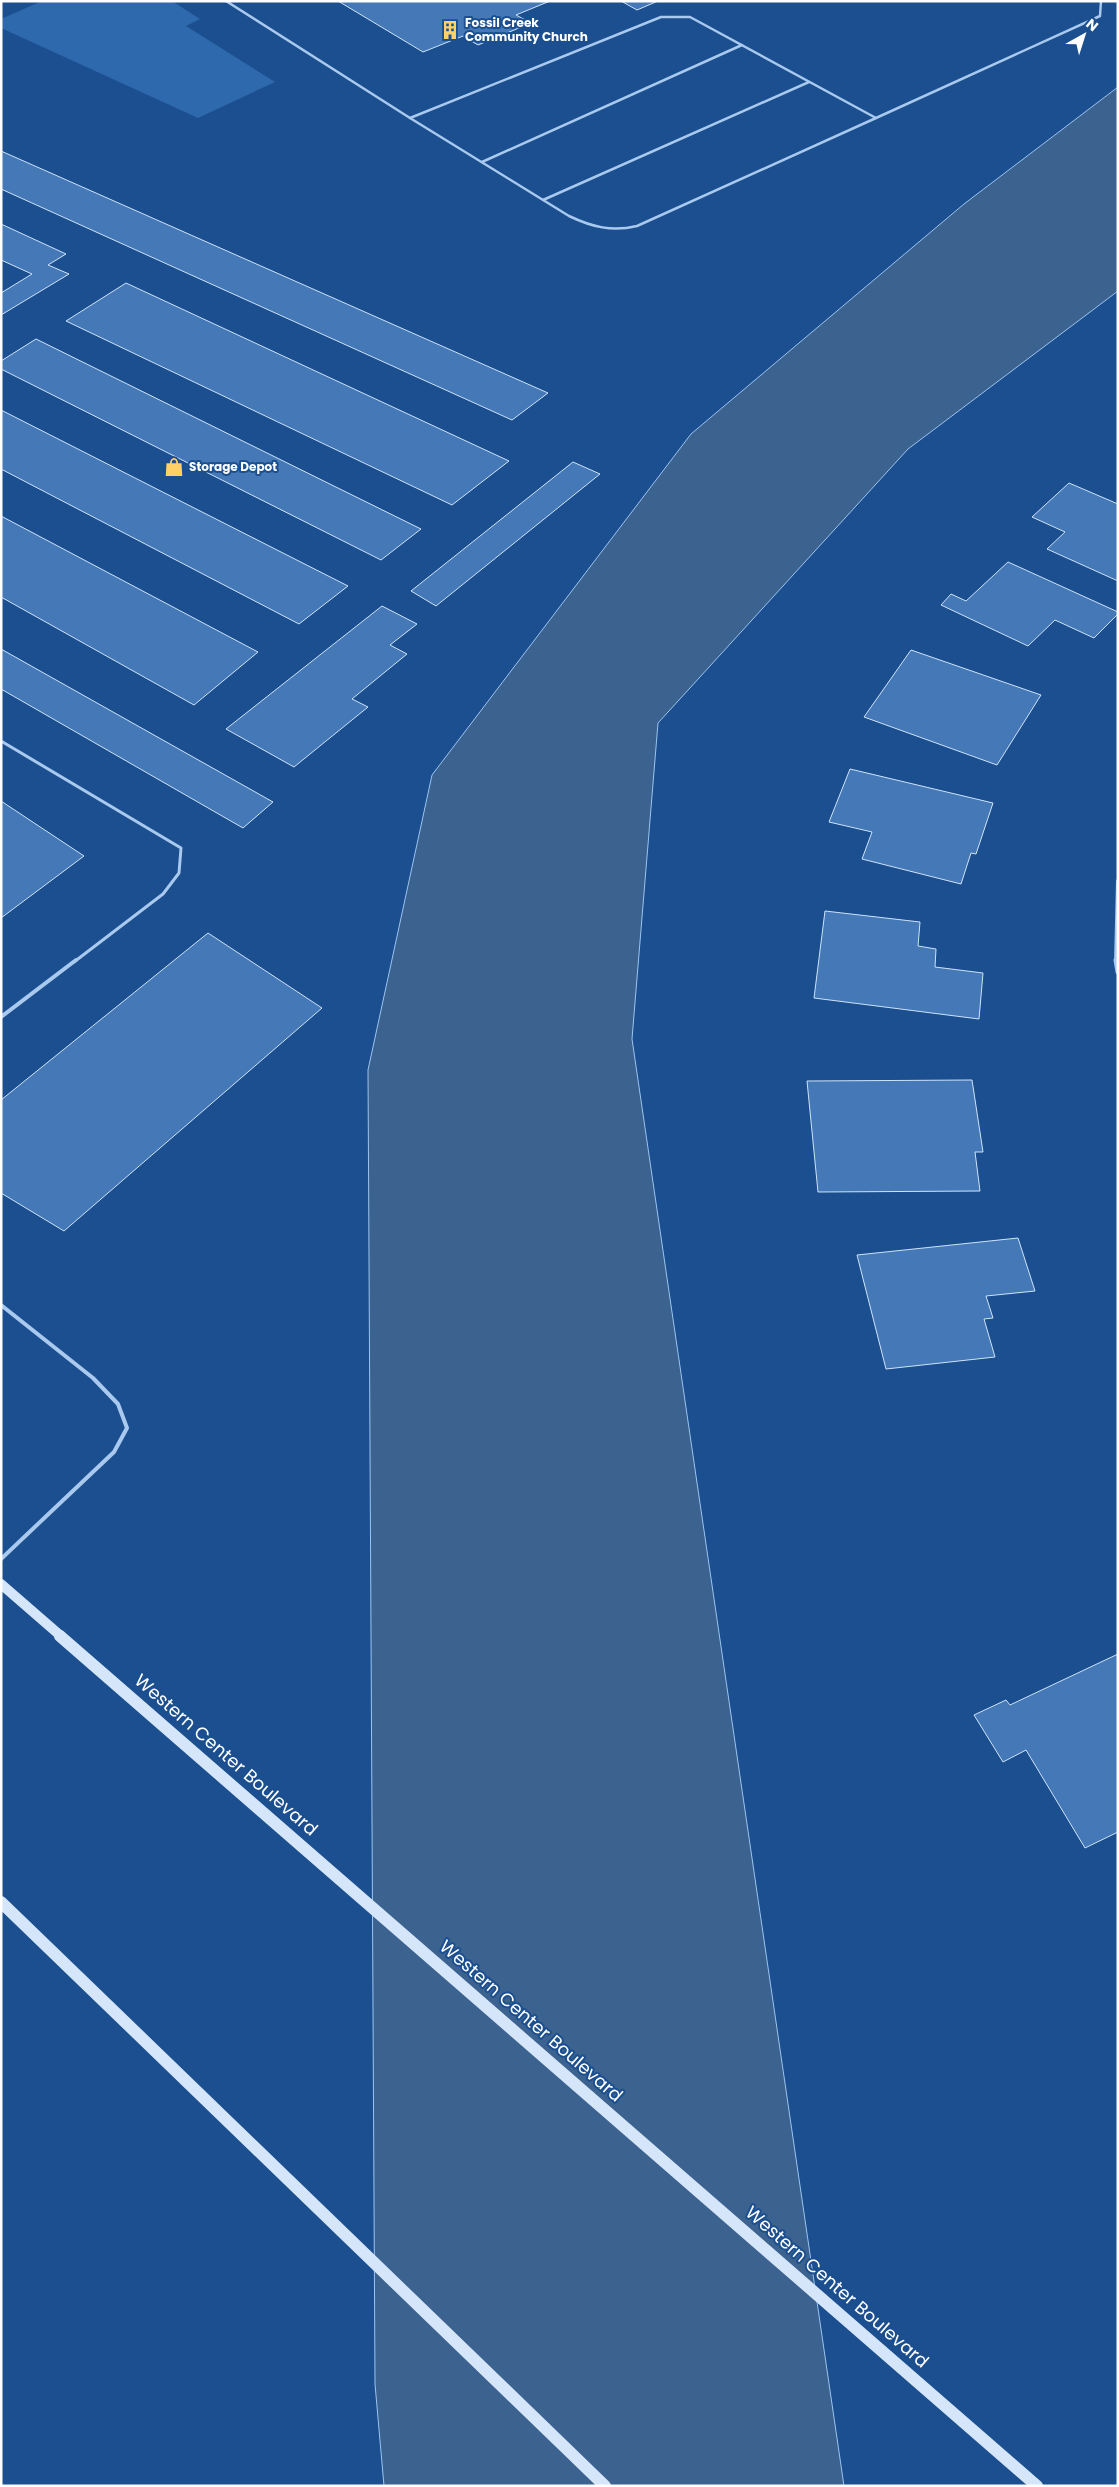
<svg xmlns="http://www.w3.org/2000/svg" width="1119" height="2487" viewBox="0 0 1119 2487" font-family="Poppins,sans-serif">
<style>
.green{fill:#2e69ad}
.water{fill:#3c6290;stroke:#9cc4f0}
.building{fill:#4478b7;stroke:#cfe3fa}
.lines{fill:none;stroke-linecap:round;stroke-linejoin:round}
.service-far2{stroke:#a9c9ee;stroke-width:2.5}
.service-far1{stroke:#a9c9ee;stroke-width:3}
.service{stroke:#a9c9ee;stroke-width:4}
.minor-far1{stroke:#a9c9ee;stroke-width:4}
.minor{stroke:#a9c9ee;stroke-width:5}
.secondary-far1{stroke:#d6e6fa;stroke-width:10}
.secondary{stroke:#d6e6fa;stroke-width:12}
.labels{text-anchor:middle;stroke-width:4;stroke-linejoin:round;paint-order:stroke}
.far-poi-label{font-size:12px;font-weight:bold;fill:#fff;stroke:#1b4f8f;text-anchor:start}
.near-street-label{font-size:18px;fill:#fff;stroke:#1b4f8f}
</style>
<rect width="100%" height="100%" fill="#1b4f8f"/>
<!-- green -->
<polygon class="green" points="42,1 172,1 200,19 186,26 275,82 198,118 1,28 1,19"/>
<!-- water -->
<polygon class="water" points="1118,87 1118,291 908,449 658,723 632,1039 844,2486 384,2486 375,2384 368,1070 432,775 691,434 964,204"/>
<!-- building -->
<g class="building">
<polygon points="338,1 550,1 516,15 531,23 478,45 463,36 423,52"/>
<polygon points="621,1 658,1 637,10"/>
<polygon points="1,151 548,393 512,420 1,189"/>
<polygon points="1,224 66,254 48,265 69,274 1,315 1,293 32,274 1,260"/>
<polygon points="126,283 509,461 452,505 66,321"/>
<polygon points="36,339 421,529 381,560 1,369 1,361"/>
<polygon points="1,410 348,586 299,624 1,469"/>
<polygon points="573,462 600,474 436,606 411,591"/>
<polygon points="1069,483 1118,504 1118,581 1047,549 1065,532 1032,517"/>
<polygon points="1,516 258,652 194,705 1,597"/>
<polygon points="1008,562 1118,612 1118,614 1094,638 1055,620 1028,646 941,605 951,594 966,601"/>
<polygon points="382,606 417,624 390,645 407,654 352,699 368,707 294,767 226,729"/>
<polygon points="1,649 273,802 243,828 1,689"/>
<polygon points="911,650 1041,695 997,765 864,717"/>
<polygon points="850,769 993,803 976,854 971,853 961,884 862,859 872,832 829,822"/>
<polygon points="1,801 84,856 1,918"/>
<polygon points="825,911 920,922 918,946 936,949 935,967 983,973 979,1019 814,998"/>
<polygon points="208,933 322,1008 64,1231 1,1193 1,1100"/>
<polygon points="972,1080 983,1152 975,1152 980,1191 818,1192 807,1081"/>
<polygon points="1018,1238 1035,1291 986,1296 993,1318 984,1319 995,1357 886,1369 857,1255"/>
<polygon points="1118,1654 1118,1832 1085,1848 1026,1750 1003,1762 974,1715 1006,1700 1010,1705"/>
</g>
<g class="lines">
<!-- service-far2 -->
<g class="service-far2">
<polyline points="226,1 410,118 661,17 690,17 876,118 1100,16 1101,1"/>
<path d="M410,118L569,216C592,227 612,232 637,226L876,118"/>
<polyline points="482,162 742,45"/>
<polyline points="543,200 809,82"/>
</g>
<!-- service-far1 -->
<polyline class="service-far1" points="1,741 181,848 179,873 163,894 74,962"/>
<!-- service -->
<g class="service">
<polyline points="1,1017 76,960"/>
<polyline points="1,1305 93,1378 118,1404 127,1428 114,1452 1,1559"/>
</g>
<!-- minor-far1 -->
<polyline class="minor-far1" points="1116,962 1118,881"/>
<!-- minor -->
<polyline class="minor" points="1116,960 1118,972"/>
<!-- secondary-far1 -->
<polyline class="secondary-far1" points="1,1584 62,1637"/>
<!-- secondary -->
<g class="secondary">
<polyline points="60,1636 1037,2486"/>
<polyline points="1,1902 605,2486"/>
</g>
</g>
<!-- icons -->
<defs>
<g id="building-bare" transform="scale(1.5)"><path d="M-4-6H4V6H1V3H-1V6H-4ZM-2.5-4.3h1.7v1.8h-1.7ZM.8-4.3h1.7v1.8H.8ZM-2.5-1h1.7V.8h-1.7ZM.8-1h1.7V.8H.8Z" fill="#ffd166" stroke="#1b4f8f" stroke-width="2.5" paint-order="stroke"/></g>
<g id="shop-bare" transform="scale(1.5)"><path d="M-5-2.5h2.3a2.7 3.5 0 0 1 5.4 0H5L5.5 6h-11ZM-1.5-2.5h3a1.5 2.3 0 0 0-3 0Z" fill="#ffd166" stroke="#1b4f8f" stroke-width="2.5" paint-order="stroke"/></g>
</defs>
<g fill-rule="evenodd">
<use href="#building-bare" x="450" y="30"/>
<use href="#shop-bare" x="174" y="467"/>
</g>
<g class="labels">
<!-- far-poi labels -->
<g class="far-poi-label">
<text x="465" y="27">Fossil Creek<tspan x="465" dy="14">Community Church</tspan></text>
<text x="189" y="471">Storage Depot</text>
</g>
<!-- near-street labels -->
<g class="near-street-label">
<text transform="translate(226 1755) rotate(41)" y="6">Western Center Boulevard</text>
<text transform="translate(531 2021) rotate(41)" y="6">Western Center Boulevard</text>
<text transform="translate(837 2287) rotate(41)" y="6">Western Center Boulevard</text>
</g>
</g>
<!-- border -->
<rect width="1119" height="2487" fill="none" stroke="#ffffff" stroke-width="5"/>
<!-- north arrow -->
<g transform="translate(1084 35) rotate(39)" stroke="#1b4f8f" stroke-width="4" paint-order="stroke">
<path d="M0-4L9 19L0 12L-9 19Z" fill="#ffffff"/>
<text y="-8" font-size="14" font-weight="bold" text-anchor="middle" fill="#ffffff">N</text>
</g>
</svg>
